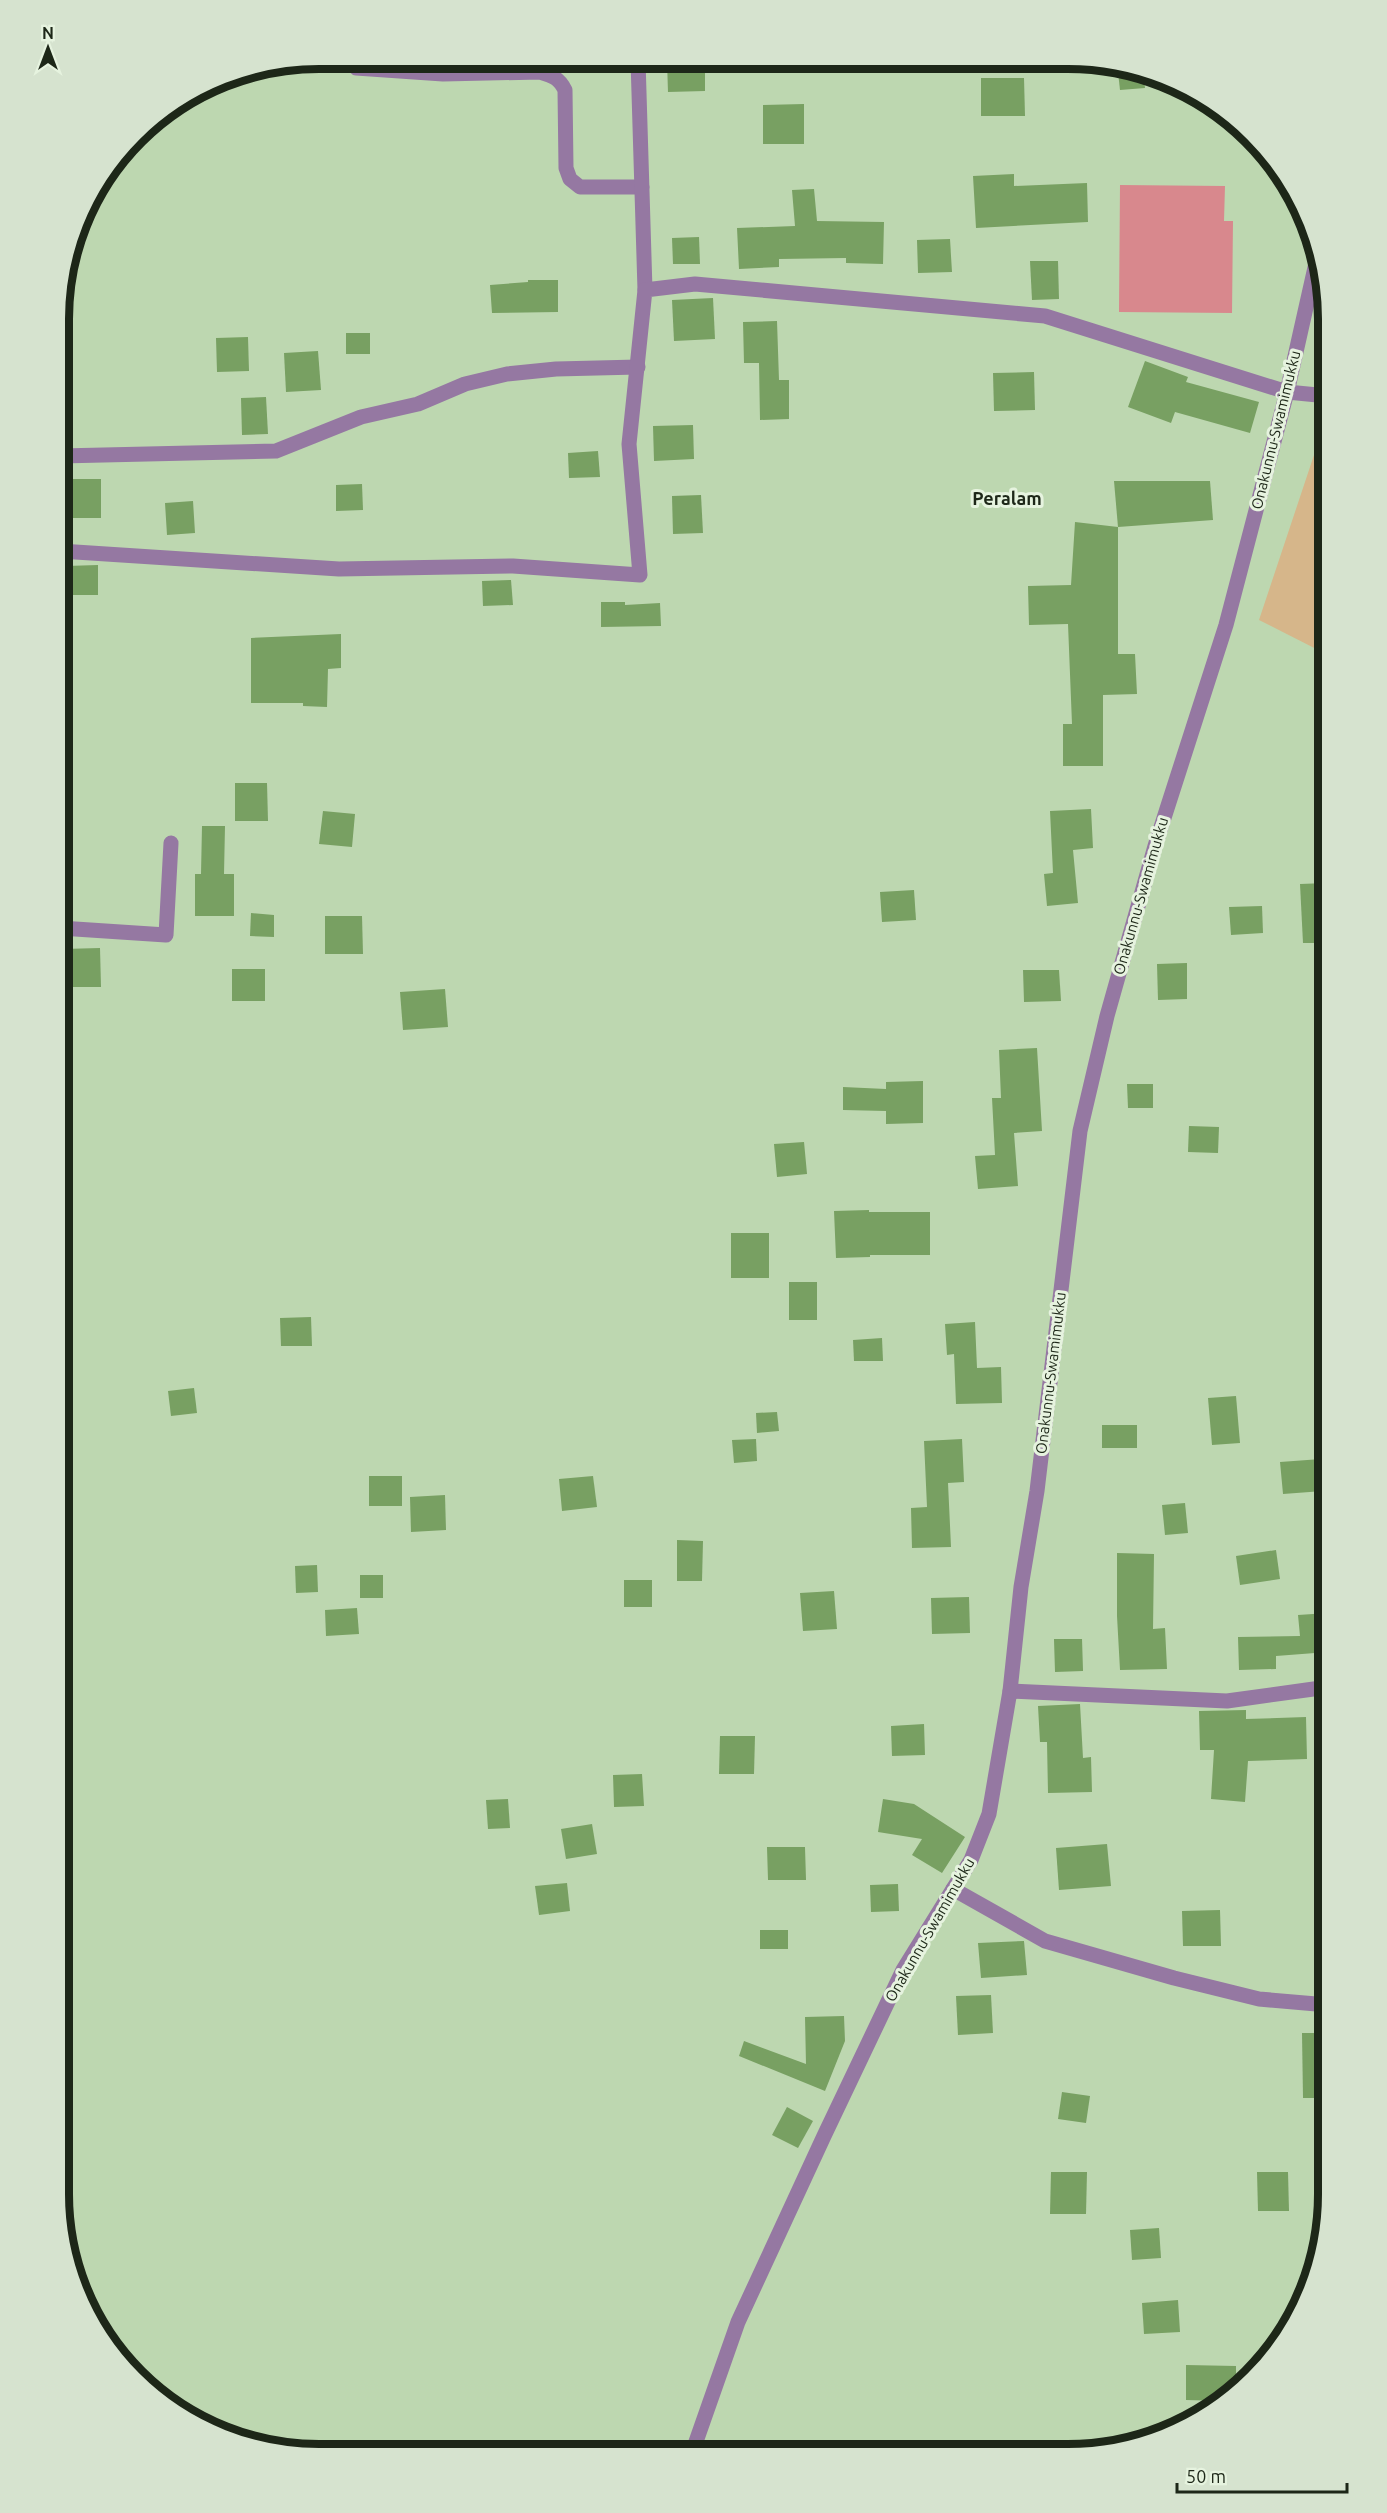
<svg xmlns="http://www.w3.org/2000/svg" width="1387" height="2513" viewBox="0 0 1387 2513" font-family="Ubuntu,sans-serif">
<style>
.green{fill:#d6b68a}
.water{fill:#d8888d}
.building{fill:#78a062}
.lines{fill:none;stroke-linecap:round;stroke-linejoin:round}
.minor{stroke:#9578a2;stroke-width:15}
.labels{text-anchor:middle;stroke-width:6;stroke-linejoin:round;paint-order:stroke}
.street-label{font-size:15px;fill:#1d2718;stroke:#e6f3df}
.quarter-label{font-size:18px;font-weight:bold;fill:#1d2718;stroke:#e6f3df}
.rim{fill:none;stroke:#1d2718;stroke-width:8}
</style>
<rect width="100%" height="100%" fill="#bdd7b0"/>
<!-- green -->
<polygon class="green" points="1320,437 1328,438 1328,655 1259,620"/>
<!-- water -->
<polygon class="water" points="1120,185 1225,186 1224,221 1233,221 1232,313 1119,312"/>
<!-- building -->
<g class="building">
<polygon points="667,61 705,61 705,91 668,92"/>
<polygon points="1117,63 1143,72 1145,88 1120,90"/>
<polygon points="981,78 1024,78 1025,116 981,116"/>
<polygon points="804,104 804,144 763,144 763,105"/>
<polygon points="1014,174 1014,186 1087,183 1088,222 976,228 973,176"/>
<polygon points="814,189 817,221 884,222 883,264 846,263 846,258 779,259 779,267 739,269 737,228 795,226 792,190"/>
<polygon points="699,237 700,264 673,264 672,238"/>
<polygon points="950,239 952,272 918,273 917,240"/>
<polygon points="1030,261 1058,261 1059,299 1032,300"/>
<polygon points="528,280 558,280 558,312 492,313 490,285 528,282"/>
<polygon points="713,298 715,339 674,341 672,300"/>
<polygon points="777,321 779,380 789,380 789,419 760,420 759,363 744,363 743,322"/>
<rect x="346" y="333" width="24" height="21"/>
<polygon points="248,337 249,371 217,372 216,338"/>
<polygon points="318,351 321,390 286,392 284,353"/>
<polygon points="1145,361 1188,377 1186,382 1259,402 1250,433 1175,412 1171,423 1128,407"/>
<polygon points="1034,372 1035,410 994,411 993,373"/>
<polygon points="266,397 268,434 242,435 241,398"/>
<polygon points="693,425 694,459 654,461 653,426"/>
<polygon points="598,451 600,477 569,478 568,453"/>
<polygon points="69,479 101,479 101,518 70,518"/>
<polygon points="1114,481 1210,481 1213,520 1118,527"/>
<polygon points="362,484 363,510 336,511 336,485"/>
<polygon points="701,495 703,533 673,534 672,496"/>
<polygon points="193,501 195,533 167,535 165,503"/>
<polygon points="1075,522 1118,527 1118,654 1135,654 1137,694 1103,695 1103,766 1063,766 1063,724 1072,724 1068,624 1029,625 1028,586 1071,585"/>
<polygon points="98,565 98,595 66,595 66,566"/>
<polygon points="511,580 513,605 483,606 482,581"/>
<polygon points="601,602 625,602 625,605 660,603 661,626 601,627"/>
<polygon points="341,634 341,668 328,669 327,707 303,706 303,703 251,703 251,638"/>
<polygon points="235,783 267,783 268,821 235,821"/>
<polygon points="1091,809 1093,848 1073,850 1078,903 1047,906 1044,874 1053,873 1050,811"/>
<polygon points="323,811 355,814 352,847 319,844"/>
<polygon points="202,826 225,826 224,874 234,874 234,916 195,916 195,874 201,874"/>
<polygon points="1327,883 1328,943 1303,943 1300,884"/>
<polygon points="914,890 916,920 882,922 880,892"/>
<polygon points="1262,906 1263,933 1231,935 1229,907"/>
<polygon points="251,913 274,915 274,937 250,936"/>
<polygon points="325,916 362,916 363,954 325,954"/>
<polygon points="100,948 101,987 64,987 63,949"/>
<polygon points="1187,963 1187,999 1158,1000 1157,964"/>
<rect x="232" y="969" width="33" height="32"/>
<polygon points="1023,970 1059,970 1061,1001 1024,1002"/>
<polygon points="445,989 448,1027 403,1030 400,992"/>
<polygon points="1037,1048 1042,1131 1014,1133 1018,1186 978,1189 975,1156 995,1155 992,1098 1001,1098 999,1050"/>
<polygon points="923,1081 923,1123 886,1124 886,1111 843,1110 843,1087 886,1089 886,1082"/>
<polygon points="1127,1084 1153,1084 1153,1108 1128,1108"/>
<polygon points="1189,1126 1219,1127 1218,1153 1188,1152"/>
<polygon points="804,1142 807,1174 777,1177 774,1144"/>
<polygon points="869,1210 869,1212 930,1212 930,1255 870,1255 870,1257 836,1258 834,1211"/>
<rect x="731" y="1233" width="38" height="45"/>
<rect x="789" y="1282" width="28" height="38"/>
<polygon points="311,1317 312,1346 281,1346 280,1318"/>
<polygon points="975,1322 977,1368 1001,1367 1002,1403 956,1404 954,1354 947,1355 945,1324"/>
<polygon points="882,1338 883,1361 854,1361 853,1340"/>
<polygon points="194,1388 197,1413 171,1416 168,1391"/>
<polygon points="1236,1396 1240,1443 1212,1445 1208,1398"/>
<polygon points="777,1412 779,1431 757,1433 756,1413"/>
<rect x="1102" y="1425" width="35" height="23"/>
<polygon points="756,1439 757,1461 734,1463 732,1440"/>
<polygon points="962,1439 964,1482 948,1483 951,1547 912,1548 911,1508 927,1507 924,1441"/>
<polygon points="1321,1459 1323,1491 1283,1494 1280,1462"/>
<rect x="369" y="1476" width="33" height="30"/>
<polygon points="593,1476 597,1507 562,1511 559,1479"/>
<polygon points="445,1495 446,1530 411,1532 410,1497"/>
<polygon points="1185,1503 1188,1533 1165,1535 1162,1505"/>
<polygon points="677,1540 703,1541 702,1581 677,1581"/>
<polygon points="1276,1550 1280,1579 1240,1585 1236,1556"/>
<polygon points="1117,1553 1154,1554 1153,1629 1165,1628 1167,1669 1120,1670 1117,1616"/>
<polygon points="317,1565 318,1592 296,1593 295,1566"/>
<rect x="360" y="1575" width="23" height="23"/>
<rect x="624" y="1580" width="28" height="27"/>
<polygon points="834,1591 837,1629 803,1631 800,1593"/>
<polygon points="969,1597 970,1633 932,1634 931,1598"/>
<polygon points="357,1608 359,1634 326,1636 325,1610"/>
<polygon points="1328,1613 1328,1652 1276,1656 1276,1669 1239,1670 1238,1637 1300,1636 1298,1615"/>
<polygon points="1054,1639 1082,1639 1083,1671 1055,1672"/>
<polygon points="1080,1704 1083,1758 1091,1757 1092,1792 1048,1793 1047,1742 1040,1742 1038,1706"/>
<polygon points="1246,1710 1246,1719 1306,1717 1307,1759 1248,1761 1245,1802 1211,1799 1214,1750 1200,1750 1199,1711"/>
<polygon points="924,1724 925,1755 892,1756 891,1726"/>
<polygon points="720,1736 755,1736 754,1774 719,1774"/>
<polygon points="642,1774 644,1806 614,1807 613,1775"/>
<polygon points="508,1799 510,1828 488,1829 486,1800"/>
<polygon points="883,1799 914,1804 965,1837 942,1873 912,1855 922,1839 878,1832"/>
<polygon points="592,1824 597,1854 566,1859 561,1829"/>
<polygon points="1107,1844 1111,1886 1059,1890 1056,1848"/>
<polygon points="767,1847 805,1847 806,1880 768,1880"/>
<polygon points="567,1883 570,1911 539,1915 535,1886"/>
<polygon points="898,1884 899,1911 871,1912 870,1885"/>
<polygon points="1220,1910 1221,1946 1183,1946 1182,1911"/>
<rect x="760" y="1930" width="28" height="19"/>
<polygon points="1024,1941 1027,1975 981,1978 978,1943"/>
<polygon points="991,1995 993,2033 958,2035 956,1996"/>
<polygon points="844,2016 845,2041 825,2091 739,2056 744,2041 806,2064 805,2017"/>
<polygon points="1302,2033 1328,2033 1328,2098 1303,2098"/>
<polygon points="1062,2092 1090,2096 1086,2123 1058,2119"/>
<polygon points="787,2107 813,2121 798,2148 772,2135"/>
<polygon points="1051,2172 1087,2172 1086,2214 1050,2214"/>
<polygon points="1257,2172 1288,2172 1289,2211 1258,2211"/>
<polygon points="1159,2228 1161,2258 1132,2260 1130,2230"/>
<polygon points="1178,2300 1180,2332 1144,2334 1142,2303"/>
<polygon points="1186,2365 1236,2366 1236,2389 1224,2401 1186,2400"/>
</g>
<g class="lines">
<!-- minor -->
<g class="minor">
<path d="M349,59L356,68L443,74L540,72C553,76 559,78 565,90L566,168L570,179L580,187H642"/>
<polyline points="638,60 645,290"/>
<polyline points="60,456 276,451 361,417 418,404 465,384 507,374 556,369 638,367"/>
<polyline points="60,551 339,569 513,566 640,575 629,444 645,290 695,284 1045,316 1287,392 1328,396"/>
<polyline points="60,928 166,935 171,843"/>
<polyline points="1010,1691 1227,1701 1328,1687"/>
<polyline points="953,1889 1045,1941 1174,1978 1259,1999 1328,2005"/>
<polyline points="692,2453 738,2322 824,2136 903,1970 971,1860 989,1814 1010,1691 1021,1587 1037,1491 1080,1131 1107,1016 1155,846 1226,625 1287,392 1318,254"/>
</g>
</g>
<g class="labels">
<!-- street labels -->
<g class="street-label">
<text transform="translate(1276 430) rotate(-76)" y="5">Onakunnu-Swamimukku</text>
<text transform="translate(1141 896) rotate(-74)" y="5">Onakunnu-Swamimukku</text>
<text transform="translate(1051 1373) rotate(-83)" y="5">Onakunnu-Swamimukku</text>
<text transform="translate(930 1930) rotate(-60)" y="5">Onakunnu-Swamimukku</text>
</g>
<!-- quarter labels -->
<g class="quarter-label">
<text x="1007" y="505">Peralam</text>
</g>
</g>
<!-- crop -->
<path d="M0 0H1387V2513H0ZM319 69H1068A250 250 0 0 1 1318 319V2194A250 250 0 0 1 1068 2444H319A250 250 0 0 1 69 2194V319A250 250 0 0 1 319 69Z" fill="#d6e3cf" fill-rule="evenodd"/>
<path class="rim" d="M319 69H1068A250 250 0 0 1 1318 319V2194A250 250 0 0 1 1068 2444H319A250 250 0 0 1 69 2194V319A250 250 0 0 1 319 69Z"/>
<!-- north arrow -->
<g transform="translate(48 48)" stroke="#e6f3df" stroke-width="4.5" paint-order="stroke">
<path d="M0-4.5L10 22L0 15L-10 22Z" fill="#1d2718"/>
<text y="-9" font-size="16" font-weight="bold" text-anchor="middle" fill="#1d2718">N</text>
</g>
<!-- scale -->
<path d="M1177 2483v9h170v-9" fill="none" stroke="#1d2718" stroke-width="3"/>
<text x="1186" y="2483" font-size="18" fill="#1d2718" stroke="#e6f3df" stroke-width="4.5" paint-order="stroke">50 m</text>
</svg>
